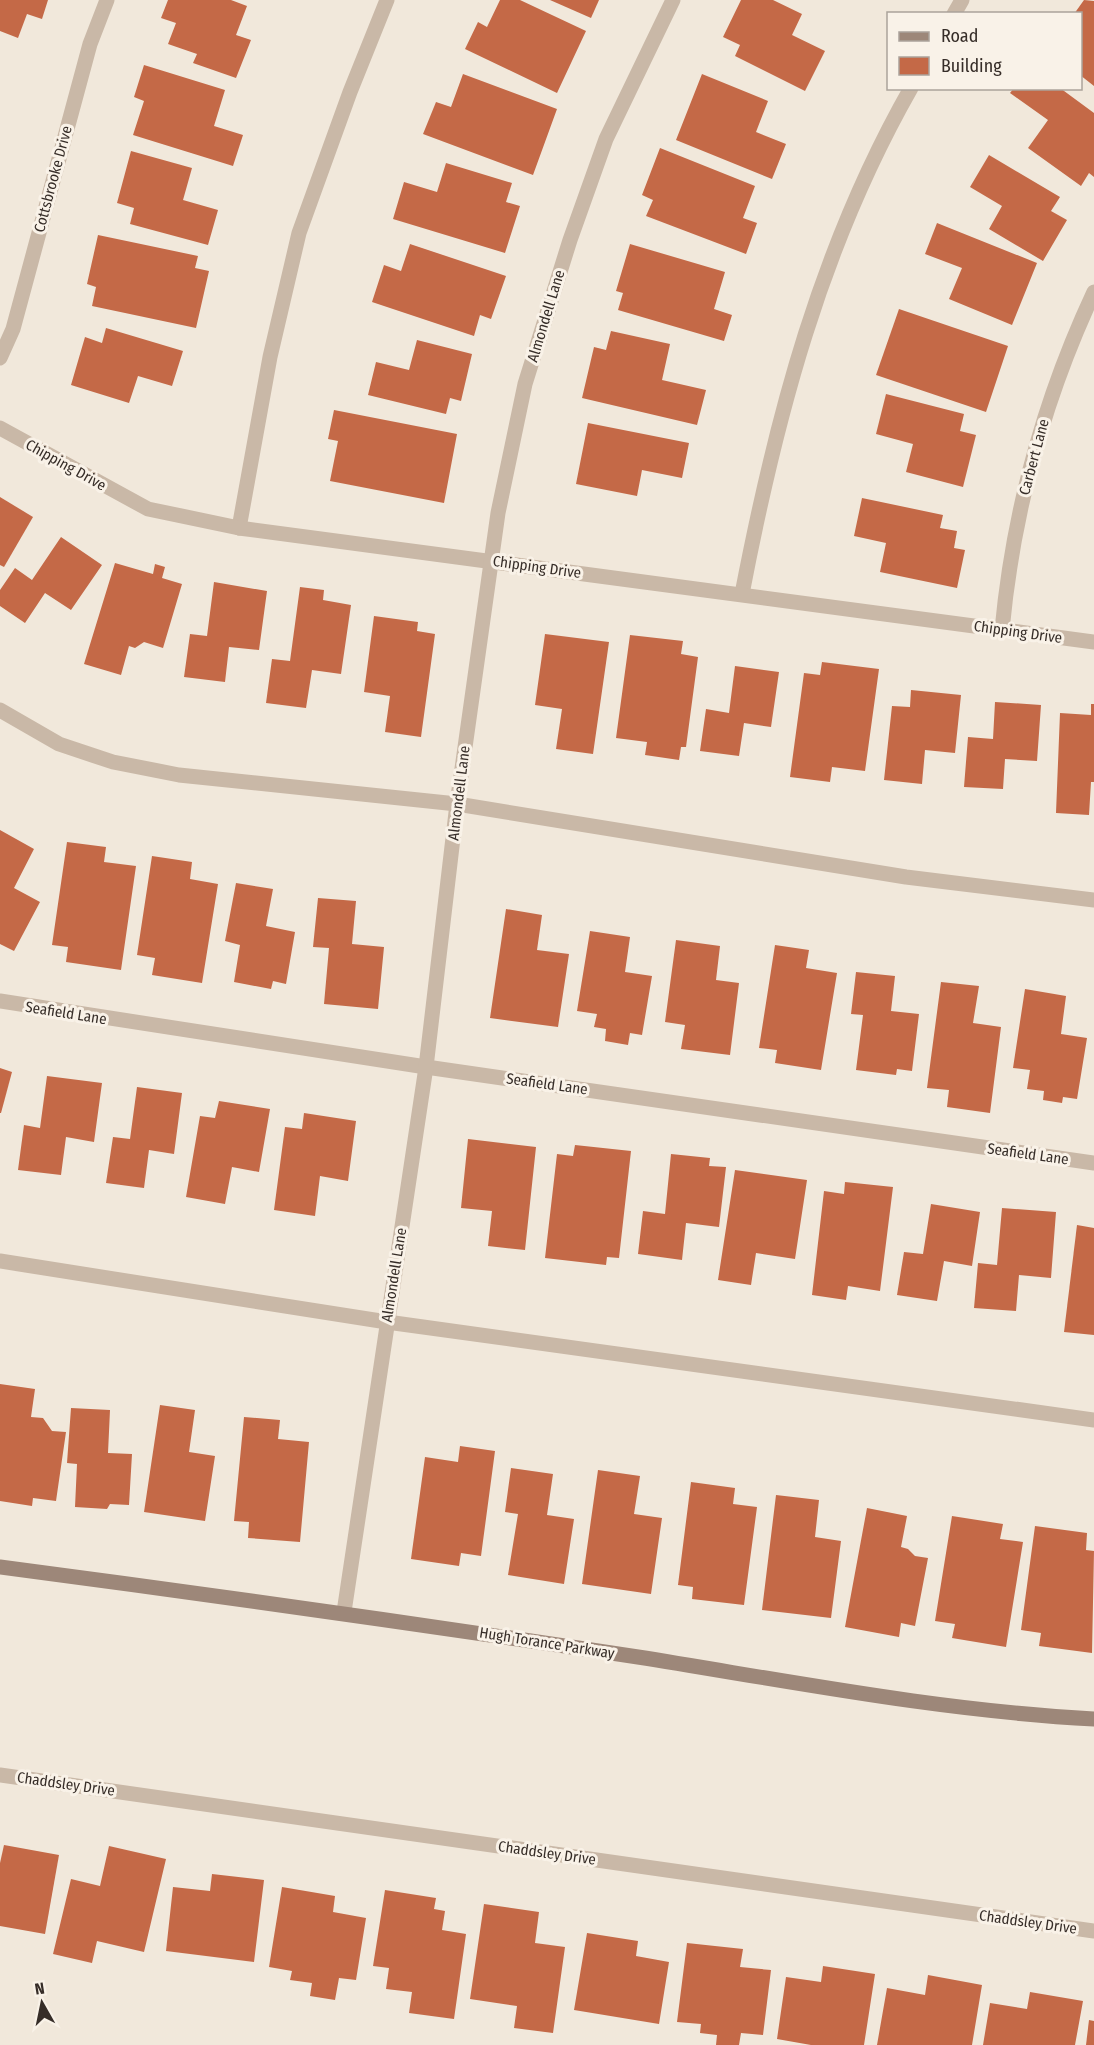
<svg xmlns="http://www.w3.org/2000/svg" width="1094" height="2045" viewBox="0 0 1094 2045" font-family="'Fira Sans Condensed',sans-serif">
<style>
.building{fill:#c46947}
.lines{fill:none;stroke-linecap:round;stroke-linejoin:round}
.lane{stroke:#c9b8a7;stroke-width:15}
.street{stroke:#c9b8a7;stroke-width:15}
.secondary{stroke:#9d8779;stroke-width:15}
.labels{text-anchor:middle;stroke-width:6;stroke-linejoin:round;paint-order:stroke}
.street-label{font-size:15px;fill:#362d28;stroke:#f9f2e8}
</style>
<rect width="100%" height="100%" fill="#f1e8db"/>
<!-- building -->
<g class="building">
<polygon points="0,0 48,0 42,19 27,14 18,38 0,31"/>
<polygon points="168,0 231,0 247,6 236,35 251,40 236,78 193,63 197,54 168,44 176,23 161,18"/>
<polygon points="500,0 520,0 586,31 557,93 465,49 478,22 487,27"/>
<polygon points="550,0 599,0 591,18"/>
<polygon points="741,0 773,0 802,14 792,35 825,51 805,91 735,56 740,45 723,37"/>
<polygon points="1084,0 1094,1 1094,86 1080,75 1080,14 1074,14"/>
<polygon points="144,65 225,90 214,126 243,135 233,166 133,135 144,101 134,97"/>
<polygon points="463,74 557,109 533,175 423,134 436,102 451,107"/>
<polygon points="702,74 768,101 756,132 786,144 772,179 676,140"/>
<polygon points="1014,88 1060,88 1094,113 1094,177 1089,173 1081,186 1028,148 1048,120 1010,93"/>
<polygon points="660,148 755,186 743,218 757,223 746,254 646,216 653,200 642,195"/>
<polygon points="131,151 192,168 183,200 218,210 208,245 130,224 134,208 117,203"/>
<polygon points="989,155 1060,197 1051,211 1067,220 1043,261 989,229 1002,206 970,187"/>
<polygon points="446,163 512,183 506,202 520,206 505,253 393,219 404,182 437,192"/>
<polygon points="937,223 1037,263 1012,325 949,299 962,268 925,254"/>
<polygon points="98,235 198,256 195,268 209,271 196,328 92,306 96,287 87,284"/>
<polygon points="410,244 506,276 491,319 480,315 474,336 372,302 384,265 401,271"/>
<polygon points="630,244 725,272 714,309 732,315 724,341 618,310 623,293 616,291"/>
<polygon points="899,309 1008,346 986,412 876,375"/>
<polygon points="106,328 183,351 172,386 138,376 129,403 71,385 85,337 102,343"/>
<polygon points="611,331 670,344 662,380 706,390 697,425 582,398 594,347 606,350"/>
<polygon points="417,340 472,354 461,401 450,398 446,414 368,395 376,362 409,370"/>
<polygon points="886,394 964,414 960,431 976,435 963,487 906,472 913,444 876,434"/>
<polygon points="334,410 457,434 444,503 330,481 338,441 328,439"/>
<polygon points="588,423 689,443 682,478 642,470 637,496 576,484"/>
<polygon points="0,497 33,517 4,567 0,565"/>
<polygon points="862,498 943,515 940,528 957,531 954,548 965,550 957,588 880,572 886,543 854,536"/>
<polygon points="61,537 102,565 71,610 45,593 25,623 0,606 0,590 15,568 32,580"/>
<polygon points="115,563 153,574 155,564 165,567 162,578 182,584 163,648 144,642 135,648 129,646 121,675 84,664"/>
<polygon points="214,582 267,591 259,650 229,647 225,682 184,677 190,634 207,636"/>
<polygon points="300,587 324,590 323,600 351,605 341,674 312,670 306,708 266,703 272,659 290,661"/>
<polygon points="374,616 418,622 417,631 435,634 421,737 385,732 390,696 364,692"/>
<polygon points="545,634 609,642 593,754 556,749 562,709 535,705"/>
<polygon points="630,635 683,641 681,654 698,657 686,747 681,747 679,760 645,755 647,742 616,738"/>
<polygon points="822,662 879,669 865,771 832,767 830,782 790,777 804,673 820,675"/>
<polygon points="735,666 779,672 771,727 744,723 739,756 700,751 706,709 729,713"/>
<polygon points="911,690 961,695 955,753 925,750 922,784 884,780 892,706 910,707"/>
<polygon points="995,702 1041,705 1037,761 1005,759 1003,789 964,787 968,737 993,739"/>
<polygon points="1091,704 1094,704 1094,782 1091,782 1089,815 1056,813 1060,713 1091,715"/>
<polygon points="0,830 34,849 14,888 40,902 14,951 0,944"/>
<polygon points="67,842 106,847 104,862 136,866 121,970 66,962 68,947 52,945"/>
<polygon points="152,856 192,862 190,879 218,884 202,983 152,975 155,958 137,955"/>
<polygon points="236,883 273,889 266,926 295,932 286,984 273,981 271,989 234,982 240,945 225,941"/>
<polygon points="318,898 356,901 352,944 384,947 378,1009 324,1004 329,948 313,947"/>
<polygon points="506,909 542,915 537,950 569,954 558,1027 490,1018"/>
<polygon points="590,931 630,937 625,972 652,976 642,1035 630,1033 628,1045 605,1041 606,1029 594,1027 597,1014 577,1011"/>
<polygon points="676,940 720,946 716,980 739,983 730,1055 681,1049 685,1025 665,1022"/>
<polygon points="775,945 809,950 806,968 837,973 821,1070 775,1063 777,1050 759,1048"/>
<polygon points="856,972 895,976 891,1011 919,1014 912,1071 897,1069 896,1075 856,1070 863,1015 851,1014"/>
<polygon points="941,982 979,986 973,1023 1001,1027 990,1113 947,1107 949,1090 927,1088"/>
<polygon points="1025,989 1066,996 1061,1034 1087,1038 1077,1099 1063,1097 1062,1103 1043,1100 1044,1091 1027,1089 1030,1070 1013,1068"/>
<polygon points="0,1068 12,1072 1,1113 0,1113"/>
<polygon points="47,1076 102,1083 94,1142 66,1137 61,1175 18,1170 24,1125 40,1128"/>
<polygon points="137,1087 182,1093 174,1154 149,1150 144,1188 106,1183 113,1137 130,1139"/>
<polygon points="219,1101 270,1109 259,1172 232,1167 225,1204 186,1197 200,1116 215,1118"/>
<polygon points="304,1113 356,1121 348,1181 320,1176 315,1216 274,1210 285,1127 302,1129"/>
<polygon points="468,1139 536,1147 525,1250 488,1246 492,1211 461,1208"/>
<polygon points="575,1145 631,1151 619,1258 607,1257 606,1265 545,1258 557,1154 573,1156"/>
<polygon points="671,1154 710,1158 709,1166 726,1167 719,1227 686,1223 682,1260 638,1254 643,1211 665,1214"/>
<polygon points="735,1170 807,1180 795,1259 756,1253 751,1285 718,1280"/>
<polygon points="845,1182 893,1187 880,1291 848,1286 846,1300 812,1295 824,1191 844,1194"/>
<polygon points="931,1204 980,1212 972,1266 944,1261 937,1301 897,1295 904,1252 923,1254"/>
<polygon points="1002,1208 1056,1212 1051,1278 1019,1275 1016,1311 974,1308 978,1263 997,1265"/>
<polygon points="1077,1225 1094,1228 1094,1335 1064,1332"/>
<polygon points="0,1384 35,1389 31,1417 43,1418 52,1431 66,1432 56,1501 33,1498 32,1506 0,1501"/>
<polygon points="160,1405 195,1410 189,1452 215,1456 205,1521 144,1512"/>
<polygon points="71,1408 110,1410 108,1453 132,1454 129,1505 110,1504 107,1509 75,1507 77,1464 67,1463"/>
<polygon points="244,1417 280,1420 278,1439 309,1442 300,1542 248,1538 249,1522 234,1521"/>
<polygon points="460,1446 495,1451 481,1556 461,1553 459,1566 411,1559 425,1457 458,1462"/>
<polygon points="511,1468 553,1474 547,1515 574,1519 564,1584 508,1575 518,1514 505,1512"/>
<polygon points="598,1470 640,1476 634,1514 662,1518 651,1594 582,1584"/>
<polygon points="691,1482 735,1488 733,1504 757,1507 744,1605 692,1599 693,1587 678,1585"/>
<polygon points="776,1495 819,1500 815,1537 841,1541 831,1618 762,1610"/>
<polygon points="867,1508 907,1516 901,1547 908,1549 915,1556 928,1558 915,1626 901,1623 899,1637 845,1627"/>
<polygon points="952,1516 1003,1524 1000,1539 1023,1542 1006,1647 952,1638 955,1624 935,1621"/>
<polygon points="1035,1526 1087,1533 1086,1550 1094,1551 1092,1653 1039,1646 1041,1633 1021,1630"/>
<polygon points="4,1845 59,1855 45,1934 0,1926 0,1863"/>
<polygon points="109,1846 166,1859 144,1952 97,1941 92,1963 53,1954 71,1879 100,1886"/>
<polygon points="212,1874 264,1880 254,1962 166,1951 173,1887 210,1891"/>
<polygon points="282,1887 335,1896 333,1912 366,1918 356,1980 339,1978 335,2000 310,1996 312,1983 290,1980 292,1971 269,1967"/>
<polygon points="385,1890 436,1898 434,1909 445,1911 442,1930 466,1934 454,2019 409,2013 412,1992 386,1989 389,1968 373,1966"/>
<polygon points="484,1904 539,1912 535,1943 565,1947 553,2033 514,2028 517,2006 470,1999"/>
<polygon points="587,1933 638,1941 636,1956 669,1962 659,2024 574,2010"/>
<polygon points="687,1943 743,1949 740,1967 771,1970 763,2035 741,2033 739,2045 716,2045 717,2035 700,2033 701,2024 677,2022"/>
<polygon points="823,1966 875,1974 864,2045 811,2045 777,2039 786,1977 821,1982"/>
<polygon points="928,1975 982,1985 972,2045 877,2045 887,1988 925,1995"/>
<polygon points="1030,1992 1083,2001 1075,2045 983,2045 990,2003 1027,2009"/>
<polygon points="1089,2020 1094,2021 1094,2045 1086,2045"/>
</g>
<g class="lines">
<!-- lane -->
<g class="lane">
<polyline points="954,14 962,0"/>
<polyline points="239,528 270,357 299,233 350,92 387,0"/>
<path d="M742,594C776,417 821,246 911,88"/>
<polyline points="0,710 59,744 113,762 179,775 457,804 906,877 1094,900"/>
<polyline points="0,1261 387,1322 1094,1420"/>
</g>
<!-- street -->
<g class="street">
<polyline points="0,358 13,329 90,44 107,0"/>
<polyline points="0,428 148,509 239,528 1094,642"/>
<path d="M1002,630C1013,512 1044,399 1094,292"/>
<polyline points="0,1001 426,1067 1094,1163"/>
<polyline points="344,1612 426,1067 457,804 498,513 525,384 570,240 606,139 673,0"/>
<polyline points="0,1775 1094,1931"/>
</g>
<!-- secondary -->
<path class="secondary" d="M0,1567C213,1595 425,1625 638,1657C789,1681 941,1711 1094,1719"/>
</g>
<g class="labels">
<!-- street labels -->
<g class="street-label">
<text transform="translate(53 179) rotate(-75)" y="5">Cottsbrooke Drive</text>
<text transform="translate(546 316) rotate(-73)" y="5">Almondell Lane</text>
<text transform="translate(1034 457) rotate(-75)" y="5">Carbert Lane</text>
<text transform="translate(66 465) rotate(29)" y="5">Chipping Drive</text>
<text transform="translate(537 567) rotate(8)" y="5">Chipping Drive</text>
<text transform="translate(1018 632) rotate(8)" y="5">Chipping Drive</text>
<text transform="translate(459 793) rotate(-83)" y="5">Almondell Lane</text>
<text transform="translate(66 1013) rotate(9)" y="5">Seafield Lane</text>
<text transform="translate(547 1084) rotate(8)" y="5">Seafield Lane</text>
<text transform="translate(1028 1154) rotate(8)" y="5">Seafield Lane</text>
<text transform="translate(394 1275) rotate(-81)" y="5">Almondell Lane</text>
<text transform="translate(547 1643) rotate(9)" y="5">Hugh Torance Parkway</text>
<text transform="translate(66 1784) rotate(8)" y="5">Chaddsley Drive</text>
<text transform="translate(547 1853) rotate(8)" y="5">Chaddsley Drive</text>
<text transform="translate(1028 1922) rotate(8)" y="5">Chaddsley Drive</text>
</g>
</g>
<!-- legend -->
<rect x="887" y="12" width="195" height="78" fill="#f9f2e8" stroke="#aba39b" stroke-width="1.5"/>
<rect x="899" y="32" width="30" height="9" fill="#9d8779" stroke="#aba39b" stroke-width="1.5"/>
<text x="941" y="42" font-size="18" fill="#362d28">Road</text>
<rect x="899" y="57" width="30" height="18" fill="#c46947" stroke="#aba39b" stroke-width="1.5"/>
<text x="941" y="72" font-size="18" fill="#362d28">Building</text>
<!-- north arrow -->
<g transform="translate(42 2003) rotate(351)" stroke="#f9f2e8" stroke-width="4.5" paint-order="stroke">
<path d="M0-4.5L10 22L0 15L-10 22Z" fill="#362d28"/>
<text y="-9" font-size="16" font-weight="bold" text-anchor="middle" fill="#362d28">N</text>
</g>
</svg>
